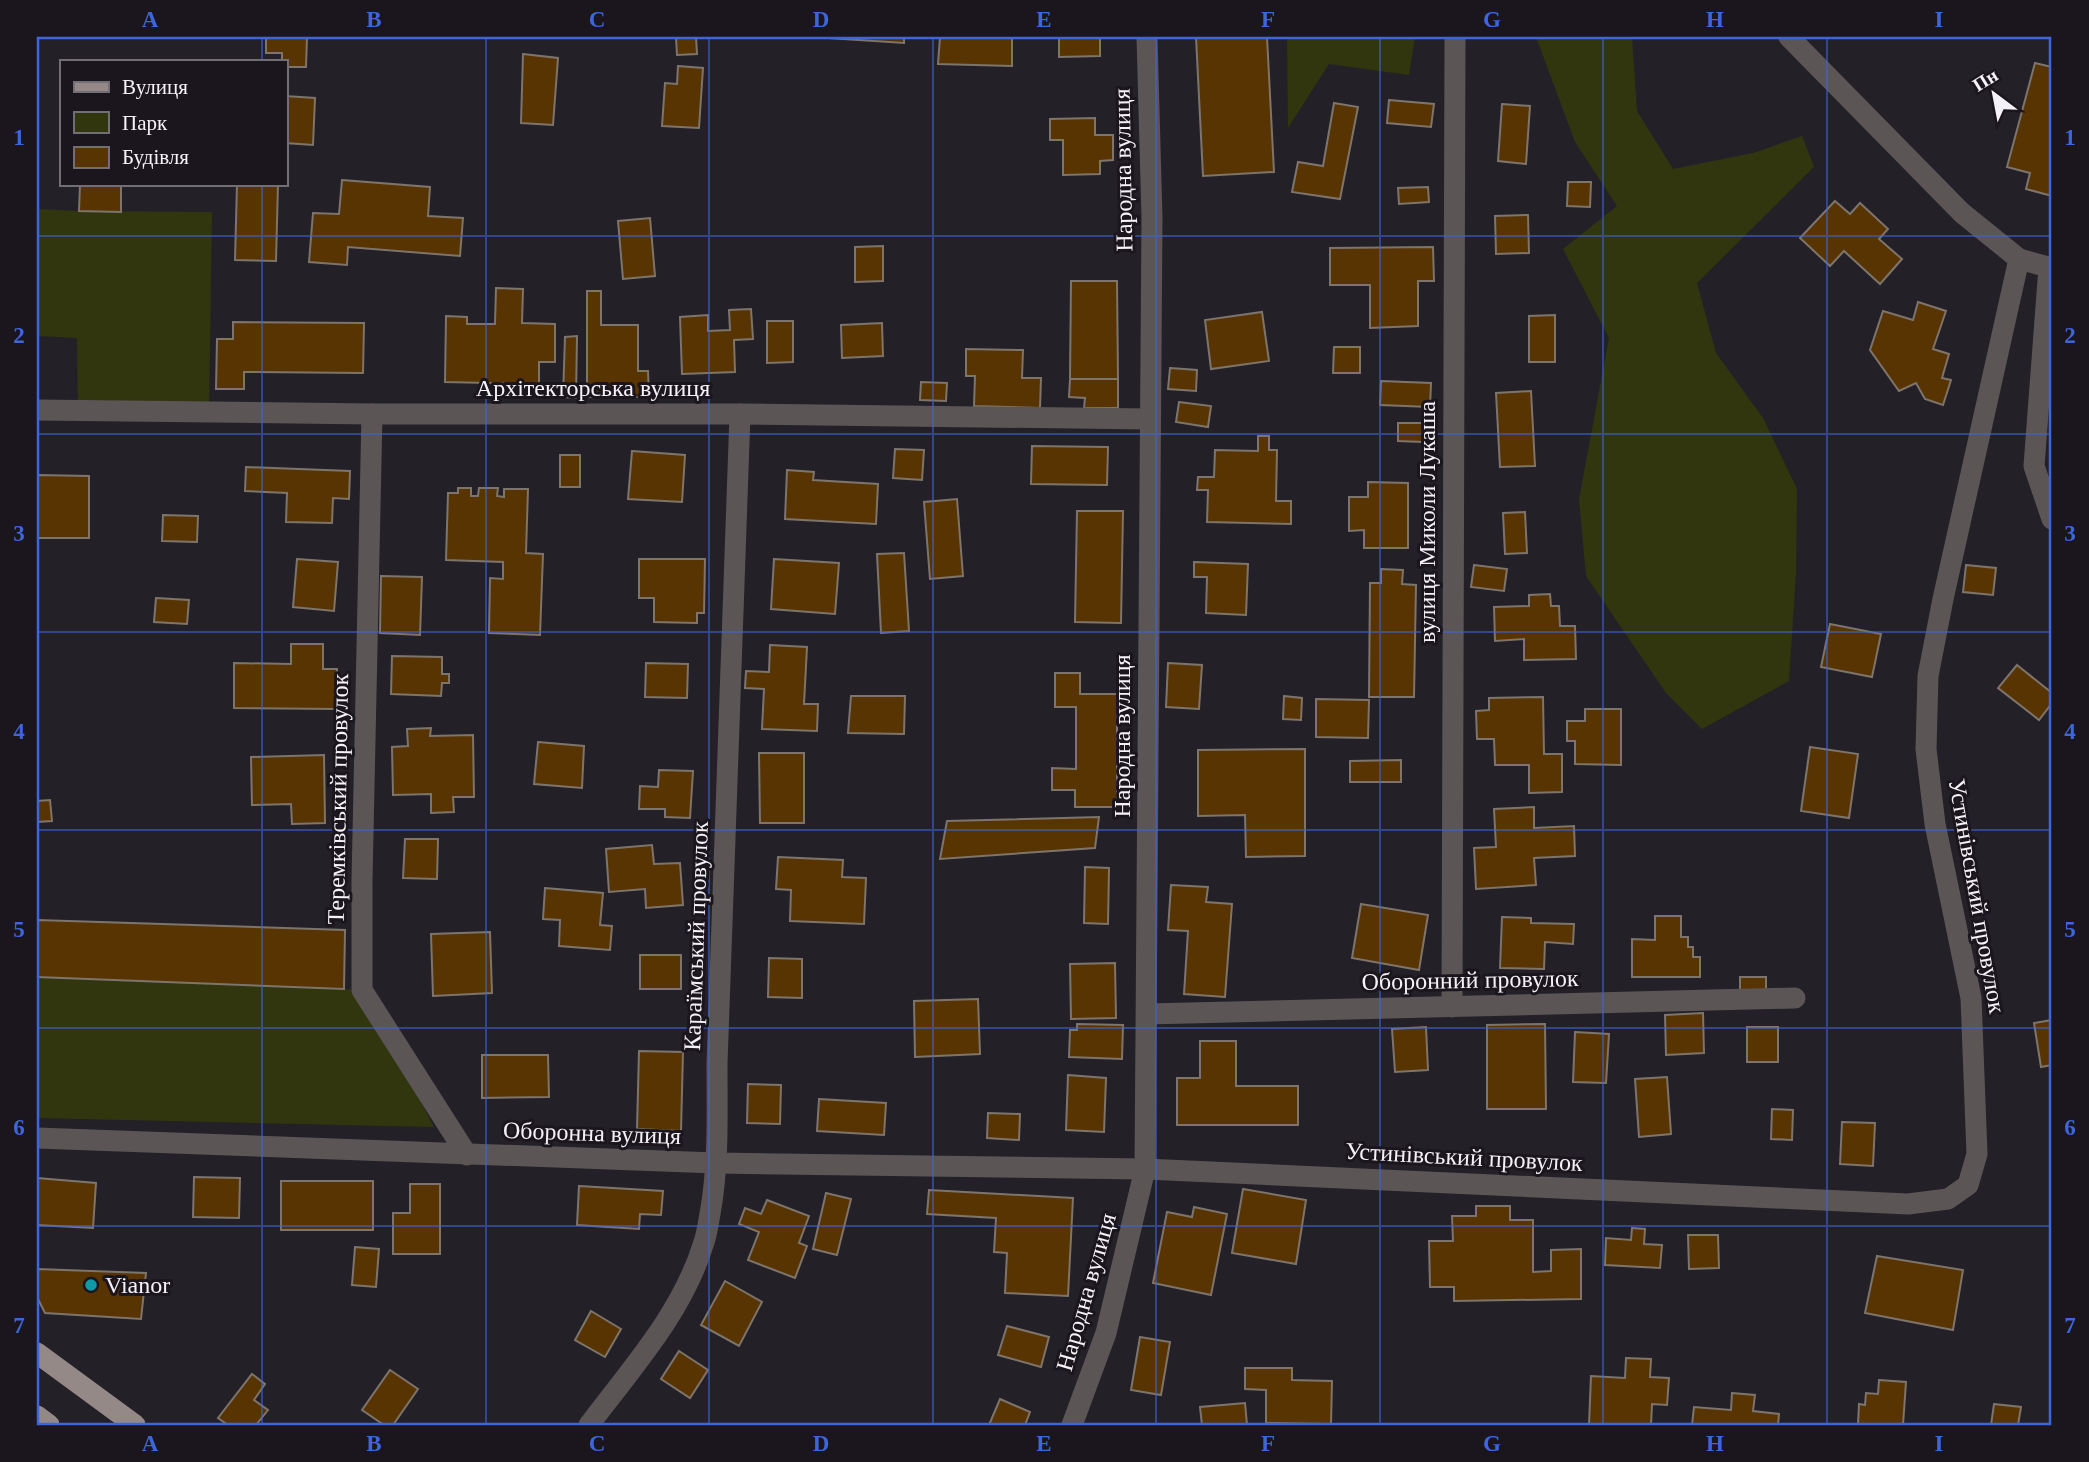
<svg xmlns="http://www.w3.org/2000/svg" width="2089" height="1462" viewBox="0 0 2089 1462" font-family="Georgia,serif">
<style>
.green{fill:#32360f}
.building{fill:#583403;stroke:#7d746b;stroke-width:2}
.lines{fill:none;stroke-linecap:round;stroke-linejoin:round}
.minor{stroke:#5b5555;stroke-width:21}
.major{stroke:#958987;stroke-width:21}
.grid{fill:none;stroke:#3d66dd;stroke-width:2;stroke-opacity:0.55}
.culture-dot{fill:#0f9aa8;stroke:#1b161e;stroke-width:2.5}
.labels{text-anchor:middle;stroke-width:6;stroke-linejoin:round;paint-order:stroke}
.street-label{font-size:24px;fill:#f4f1f7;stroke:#1b161e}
.poi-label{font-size:24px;fill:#f4f1f7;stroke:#1b161e;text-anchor:start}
.neatline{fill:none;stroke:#3d66dd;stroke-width:2.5}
.grid-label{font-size:23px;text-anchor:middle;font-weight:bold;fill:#3d66dd}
</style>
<rect width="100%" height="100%" fill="#242028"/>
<!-- green -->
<g class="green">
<polygon points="1287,37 1415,37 1409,75 1329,64 1288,128"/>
<polygon points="1536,37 1632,37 1637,111 1673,169 1753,153 1802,136 1814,167 1697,283 1716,353 1763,418 1797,489 1796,572 1789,681 1702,729 1666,693 1586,576 1579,499 1609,338 1563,249 1617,206 1575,142"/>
<polygon points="37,209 79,211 212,212 209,412 78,411 77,338 37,336"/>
<polygon points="37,977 362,990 434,1127 37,1118"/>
</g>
<!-- building -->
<g class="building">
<polygon points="266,37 307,37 306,67 285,67 285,61 282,61 282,53 266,53"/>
<polygon points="676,37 696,37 697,54 677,55"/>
<polygon points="812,37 904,37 904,43"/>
<polygon points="940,37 1012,37 1012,66 938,64"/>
<polygon points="1059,37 1100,37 1100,56 1059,57"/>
<polygon points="1196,37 1267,37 1274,172 1203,176"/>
<polygon points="523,54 558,58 553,125 521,123"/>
<polygon points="2035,63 2052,67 2052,196 2026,189 2030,173 2007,167"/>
<polygon points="678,66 703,68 699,128 662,126 665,83 677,84"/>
<polygon points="285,96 315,98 313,145 285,143"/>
<polygon points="1389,100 1434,104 1431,127 1387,123"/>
<polygon points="1334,103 1358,107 1340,199 1292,192 1298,162 1323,166"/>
<polygon points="1502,104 1530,106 1526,164 1498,161"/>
<polygon points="1095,118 1095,135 1113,135 1113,160 1100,161 1100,174 1063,175 1063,140 1050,140 1050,119"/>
<polygon points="342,180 430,187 428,216 463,218 460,256 348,247 347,265 309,262 313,213 339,214"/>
<polygon points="1568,182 1591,182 1590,207 1567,206"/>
<polygon points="80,184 121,184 121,212 79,211"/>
<polygon points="237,184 278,184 276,261 235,260"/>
<polygon points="1428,187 1429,202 1399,204 1398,188"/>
<polygon points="1835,201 1850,214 1860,203 1888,229 1879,239 1902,259 1880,284 1844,251 1830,266 1800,238"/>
<polygon points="1528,215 1529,253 1496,254 1495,216"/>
<polygon points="650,218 655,276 623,279 618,221"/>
<polygon points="883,246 883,281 855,282 855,247"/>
<polygon points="1433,247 1434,281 1418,281 1418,326 1370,328 1370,285 1330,285 1330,248"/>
<polygon points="1071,281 1117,281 1118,379 1070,379"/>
<polygon points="496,288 523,289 522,323 555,324 555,362 539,362 539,384 445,382 446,316 467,317 467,324 495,324"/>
<polygon points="587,291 601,291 601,325 638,325 638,371 648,371 649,397 587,397"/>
<polygon points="1918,302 1946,311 1933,349 1949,354 1942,378 1951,380 1943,405 1925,399 1916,383 1899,391 1870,350 1883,311 1913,320"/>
<polygon points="751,309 753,339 734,340 735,372 682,374 680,317 708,315 708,331 730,330 729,310"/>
<polygon points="1262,312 1269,361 1211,369 1205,320"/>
<polygon points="1555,315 1555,362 1529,362 1529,316"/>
<polygon points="767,321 793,321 793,362 767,363"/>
<polygon points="233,322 364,323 363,373 244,372 244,389 216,389 217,339 233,339"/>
<polygon points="882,323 883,356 842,358 841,325"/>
<polygon points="577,336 576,398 563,397 565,337"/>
<polygon points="1334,347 1360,347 1360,373 1333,373"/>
<polygon points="966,349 1023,350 1022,378 1041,378 1040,408 974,406 975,376 966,376"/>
<polygon points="1170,368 1197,370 1196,391 1168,389"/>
<polygon points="1070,379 1118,379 1118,408 1084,408 1085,398 1069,397"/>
<polygon points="1381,381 1431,383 1430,407 1380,405"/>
<polygon points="921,382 947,383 946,401 920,400"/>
<polygon points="1531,391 1535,466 1500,467 1496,393"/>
<polygon points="1179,402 1211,406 1208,427 1176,422"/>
<polygon points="1398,423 1423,423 1423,442 1398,441"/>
<polygon points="1258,436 1269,436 1269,450 1277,450 1276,501 1291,501 1291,524 1207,522 1208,490 1197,490 1198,477 1214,477 1215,450 1258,451"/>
<polygon points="1032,446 1108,447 1107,485 1031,484"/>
<polygon points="895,449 924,450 922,480 893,478"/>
<polygon points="632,451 685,455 682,502 628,499"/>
<rect x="560" y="455" width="20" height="32"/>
<polygon points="246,467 350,471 349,499 333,498 332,523 286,522 287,493 245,491"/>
<polygon points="787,470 814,472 813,480 878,484 876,524 785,519"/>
<polygon points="37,475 89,476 89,538 37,538"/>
<polygon points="1368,482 1408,483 1408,548 1364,548 1364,530 1349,531 1349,497 1368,497"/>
<polygon points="458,488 471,488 471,496 478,496 479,488 498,488 497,496 504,497 504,489 528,489 526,553 543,554 540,635 489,633 490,578 503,579 503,562 446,560 448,493 458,493"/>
<polygon points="957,499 963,576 930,579 924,502"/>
<polygon points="1077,511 1123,511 1121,623 1075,622"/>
<polygon points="1525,512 1527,553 1505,554 1503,513"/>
<polygon points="163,515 198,516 197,542 162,541"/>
<polygon points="904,553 909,631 881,633 877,554"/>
<polygon points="297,559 338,562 334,611 293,607"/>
<polygon points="639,559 705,559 704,613 697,613 697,623 654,622 654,598 639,598"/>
<polygon points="774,559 839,563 835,614 771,609"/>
<polygon points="1194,562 1248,564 1246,615 1206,613 1207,577 1194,577"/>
<polygon points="1474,565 1507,569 1504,591 1471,587"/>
<polygon points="1966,565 1996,568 1993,595 1963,592"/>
<polygon points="1381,569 1403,570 1402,584 1416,585 1414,697 1369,697 1370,583 1381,583"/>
<polygon points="381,576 422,577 420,635 380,633"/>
<polygon points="1550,594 1551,606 1559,606 1560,626 1575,626 1576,659 1524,660 1524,639 1495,641 1494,607 1529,606 1529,595"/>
<polygon points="156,598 189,600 187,624 154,622"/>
<polygon points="1830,624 1881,634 1872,677 1821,667"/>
<polygon points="291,644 323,644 323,669 337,669 337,709 234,708 234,663 291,664"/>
<polygon points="770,645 807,647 804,704 818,704 817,731 762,729 764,689 745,688 746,671 769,672"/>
<polygon points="392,656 442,657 442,674 449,674 449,683 442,683 441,696 391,694"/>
<polygon points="646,663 688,664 687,698 645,697"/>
<polygon points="1168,663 1202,665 1199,709 1166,707"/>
<polygon points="2017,665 2052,693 2052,703 2039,720 1998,688"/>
<polygon points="1055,673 1080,673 1080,694 1117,694 1117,807 1075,807 1075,790 1052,790 1052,768 1076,769 1076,707 1055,707"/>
<polygon points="851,696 905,696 904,734 848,733"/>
<polygon points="1284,696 1302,698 1301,720 1283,719"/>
<polygon points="1543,697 1544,754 1562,754 1562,792 1529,793 1529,765 1495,765 1494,739 1477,739 1476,711 1489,710 1489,698"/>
<polygon points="1316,699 1369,700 1368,738 1316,737"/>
<polygon points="1585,709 1621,709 1621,765 1575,764 1575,741 1567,741 1567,721 1585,721"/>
<polygon points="431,728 430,736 473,735 474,797 453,797 454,812 431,813 431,794 393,795 392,747 408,746 407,729"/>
<polygon points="538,742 584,746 582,788 534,784"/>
<polygon points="1810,747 1858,754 1849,818 1801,811"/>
<polygon points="1305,749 1305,856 1246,857 1245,815 1198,816 1198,750"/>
<polygon points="759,753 804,753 804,823 760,823"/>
<polygon points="324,755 325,823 292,824 291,804 252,805 251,757"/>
<polygon points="1401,760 1401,782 1350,782 1350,761"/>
<polygon points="659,770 693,771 690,818 665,817 665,809 639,809 640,786 658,787"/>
<polygon points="50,800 52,821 37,822 37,801"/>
<polygon points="1534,807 1534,828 1574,826 1575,856 1534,858 1536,885 1476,889 1474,848 1496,847 1494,809"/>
<polygon points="1099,817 1095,848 940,859 947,821"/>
<polygon points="405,839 438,839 437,879 403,878"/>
<polygon points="652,845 654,864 680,863 683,905 646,908 645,889 609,892 606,849"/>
<polygon points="778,857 843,860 842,877 866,878 864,924 790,921 791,890 776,889"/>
<polygon points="1085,867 1109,868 1108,924 1084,923"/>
<polygon points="1171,885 1208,887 1206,902 1232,904 1225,997 1184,994 1188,931 1168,930"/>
<polygon points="545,888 603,893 600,925 612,926 610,950 559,946 560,920 543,919"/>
<polygon points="1361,904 1428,915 1419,970 1352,958"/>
<polygon points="1655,916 1681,916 1681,937 1688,937 1688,947 1693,947 1693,957 1700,957 1700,977 1632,977 1632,939 1655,940"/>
<polygon points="1502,917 1531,918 1531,923 1574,924 1573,944 1545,942 1544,969 1500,968"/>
<polygon points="37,920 345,930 344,989 37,977"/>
<polygon points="490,932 492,993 433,996 431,934"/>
<rect x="640" y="955" width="41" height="34"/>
<polygon points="769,958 802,959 802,998 768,997"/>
<polygon points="1115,963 1116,1018 1071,1019 1070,964"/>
<rect x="1740" y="977" width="26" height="15"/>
<polygon points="978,999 980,1054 915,1057 914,1001"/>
<polygon points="1703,1013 1704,1053 1666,1055 1665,1015"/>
<polygon points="2052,1020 2052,1065 2041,1067 2034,1023"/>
<polygon points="1077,1024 1123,1025 1122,1059 1069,1057 1070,1030 1077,1030"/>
<polygon points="1545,1024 1546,1109 1487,1109 1487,1025"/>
<polygon points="1426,1027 1428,1070 1395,1072 1392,1029"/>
<rect x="1747" y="1027" width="31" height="35"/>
<polygon points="1575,1032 1609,1034 1606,1083 1573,1082"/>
<polygon points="1200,1041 1236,1041 1236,1086 1298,1086 1298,1125 1177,1125 1177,1078 1200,1078"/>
<polygon points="639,1051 683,1052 681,1131 637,1129"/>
<polygon points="482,1055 548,1055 549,1097 482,1098"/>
<polygon points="1068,1075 1106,1078 1104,1132 1066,1130"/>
<polygon points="1667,1077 1671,1134 1639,1137 1635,1079"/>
<polygon points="748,1084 781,1085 780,1124 747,1123"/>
<polygon points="819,1099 886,1103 884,1135 817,1131"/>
<polygon points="1772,1109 1793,1110 1792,1140 1771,1139"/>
<polygon points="988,1113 1020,1114 1019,1140 987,1138"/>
<polygon points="1842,1122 1875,1123 1873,1166 1840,1164"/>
<polygon points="194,1177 240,1178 239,1218 193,1217"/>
<polygon points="37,1178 96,1183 93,1228 37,1225"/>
<rect x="281" y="1181" width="92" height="49"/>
<polygon points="410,1184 440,1184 440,1254 393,1254 393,1213 410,1213"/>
<polygon points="579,1186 663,1191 661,1215 640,1214 639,1229 577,1225"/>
<polygon points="1243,1189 1306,1200 1296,1264 1232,1253"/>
<polygon points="929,1190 1073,1198 1068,1296 1005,1293 1007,1253 994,1252 996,1218 927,1214"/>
<polygon points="826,1193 851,1199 837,1255 813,1249"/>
<polygon points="767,1200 809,1216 799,1243 807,1246 795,1278 748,1260 759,1232 739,1224 745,1208 761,1214"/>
<polygon points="1476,1206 1510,1206 1510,1220 1533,1220 1533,1272 1551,1271 1551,1250 1581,1249 1581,1299 1454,1301 1454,1287 1430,1287 1429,1241 1453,1241 1452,1216 1476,1216"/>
<polygon points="1194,1207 1227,1214 1211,1295 1153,1283 1167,1212 1192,1217"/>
<polygon points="1632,1228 1645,1229 1644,1244 1662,1245 1660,1268 1605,1265 1606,1238 1631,1240"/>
<polygon points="1688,1235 1718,1235 1719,1268 1689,1269"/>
<polygon points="355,1247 379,1249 376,1287 352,1285"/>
<polygon points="1877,1256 1963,1270 1953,1330 1865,1313"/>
<polygon points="37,1269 146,1273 141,1319 45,1313 37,1297"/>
<polygon points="725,1281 762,1302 739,1346 701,1325"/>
<polygon points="591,1311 621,1329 605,1357 575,1340"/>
<polygon points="1007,1326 1049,1337 1041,1367 998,1355"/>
<polygon points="1140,1337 1170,1342 1161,1395 1131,1390"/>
<polygon points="679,1351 708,1370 690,1398 661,1379"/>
<polygon points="1626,1358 1651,1359 1650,1377 1669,1378 1667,1405 1652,1404 1651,1425 1589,1425 1591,1376 1625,1378"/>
<polygon points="1245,1368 1292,1368 1292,1380 1332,1381 1331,1424 1266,1423 1266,1390 1245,1389"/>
<polygon points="390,1370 418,1389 393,1425 384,1425 362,1410"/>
<polygon points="252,1374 265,1384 254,1400 268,1410 256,1425 228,1425 218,1418"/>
<polygon points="1879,1380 1906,1382 1903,1425 1858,1425 1859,1404 1865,1405 1866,1393 1878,1394"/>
<polygon points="1732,1393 1755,1395 1753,1411 1779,1414 1778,1425 1692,1425 1694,1407 1731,1410"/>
<polygon points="1000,1399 1030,1412 1025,1425 989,1425"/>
<polygon points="1245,1403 1247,1425 1202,1425 1200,1407"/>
<polygon points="1994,1404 2021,1407 2018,1425 2023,1425 1991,1425"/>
</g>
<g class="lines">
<!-- minor -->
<g class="minor">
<polyline points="1789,37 1962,213 2019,259 2052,268"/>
<polyline points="2049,267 2034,466 2052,519"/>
<polyline points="37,410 372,414 740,414 1150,419"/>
<polyline points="372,414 362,880 362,990 467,1155"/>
<polyline points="1452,1007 1455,37"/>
<polyline points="1147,1014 1795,998"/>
<polyline points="37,1138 716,1163 1145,1169 1908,1204 1948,1199 1968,1185 1977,1154 1971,998 1935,824 1926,749 1928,676 1943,599 2019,259"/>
<path d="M589,1425C631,1369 682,1313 703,1245C707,1235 708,1224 710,1214C719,1164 717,1114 717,1064L740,414"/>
<polyline points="1072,1425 1106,1333 1145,1169 1152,218 1147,37"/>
</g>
<!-- major -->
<g class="major">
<polyline points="37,1353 135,1425"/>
<polyline points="37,1416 49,1425"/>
</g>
</g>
<!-- grid -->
<path class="grid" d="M262,37V61M486,37V1425M709,37V1425M933,37V1425M1156,37V1425M1380,37V1425M1603,37V1425M1827,37V1425M262,184V1425M37,236H2052M37,434H2052M37,632H2052M37,830H2052M37,1028H2052M37,1226H2052"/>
<!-- markers -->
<circle class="culture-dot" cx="91" cy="1285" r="7"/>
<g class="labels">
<!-- street labels -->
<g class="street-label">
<text transform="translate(1123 170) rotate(-91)" y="8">Народна вулиця</text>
<text x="593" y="396">Архітекторська вулиця</text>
<text transform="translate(1427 522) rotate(-90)" y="8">вулиця Миколи Лукаша</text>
<text transform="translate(1122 736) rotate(-90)" y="8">Народна вулиця</text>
<text transform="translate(338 799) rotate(-89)" y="8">Теремківський провулок</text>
<text transform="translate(1977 896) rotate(80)" y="8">Устинівський провулок</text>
<text transform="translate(696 936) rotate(-88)" y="8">Караїмський провулок</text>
<text transform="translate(1470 980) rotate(-1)" y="8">Оборонний провулок</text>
<text transform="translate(592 1133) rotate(2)" y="8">Оборонна вулиця</text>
<text transform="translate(1464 1157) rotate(3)" y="8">Устинівський провулок</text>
<text transform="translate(1086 1292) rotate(-74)" y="8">Народна вулиця</text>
</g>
<!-- poi labels -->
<g class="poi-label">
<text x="105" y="1293">Vianor</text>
</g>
</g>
<!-- border -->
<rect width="2089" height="1462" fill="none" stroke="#1b161e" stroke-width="77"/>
<!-- legend -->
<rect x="60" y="60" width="228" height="126" fill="#1b161e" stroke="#726e75" stroke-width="2"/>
<rect x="74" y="82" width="35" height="10" fill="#958987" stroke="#726e75" stroke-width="2"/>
<text x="122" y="94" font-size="21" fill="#f4f1f7">Вулиця</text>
<rect x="74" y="112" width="35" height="21" fill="#32360f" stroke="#726e75" stroke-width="2"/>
<text x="122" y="130" font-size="21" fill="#f4f1f7">Парк</text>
<rect x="74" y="147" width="35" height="21" fill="#583403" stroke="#726e75" stroke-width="2"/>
<text x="122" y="164" font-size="21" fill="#f4f1f7">Будівля</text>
<!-- north arrow -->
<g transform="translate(1994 94) rotate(328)" stroke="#1b161e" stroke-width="5" paint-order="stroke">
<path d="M0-5L12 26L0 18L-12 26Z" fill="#f4f1f7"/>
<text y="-10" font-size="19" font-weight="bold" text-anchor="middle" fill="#f4f1f7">Пн</text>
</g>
<rect x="38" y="38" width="2012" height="1386" class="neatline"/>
<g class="grid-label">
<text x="150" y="27">A</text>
<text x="374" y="27">B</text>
<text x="597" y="27">C</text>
<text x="821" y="27">D</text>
<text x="1044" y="27">E</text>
<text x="1268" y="27">F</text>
<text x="1492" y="27">G</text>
<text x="1715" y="27">H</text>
<text x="1939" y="27">I</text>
<text x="19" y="145">1</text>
<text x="2070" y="145">1</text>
<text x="19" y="343">2</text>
<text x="2070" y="343">2</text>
<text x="19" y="541">3</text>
<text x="2070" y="541">3</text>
<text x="19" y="739">4</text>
<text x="2070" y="739">4</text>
<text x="19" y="937">5</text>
<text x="2070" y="937">5</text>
<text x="19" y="1135">6</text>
<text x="2070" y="1135">6</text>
<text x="19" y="1333">7</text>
<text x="2070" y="1333">7</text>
<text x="150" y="1451">A</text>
<text x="374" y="1451">B</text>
<text x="597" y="1451">C</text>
<text x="821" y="1451">D</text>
<text x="1044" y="1451">E</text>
<text x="1268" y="1451">F</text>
<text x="1492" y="1451">G</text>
<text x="1715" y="1451">H</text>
<text x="1939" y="1451">I</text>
</g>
</svg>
